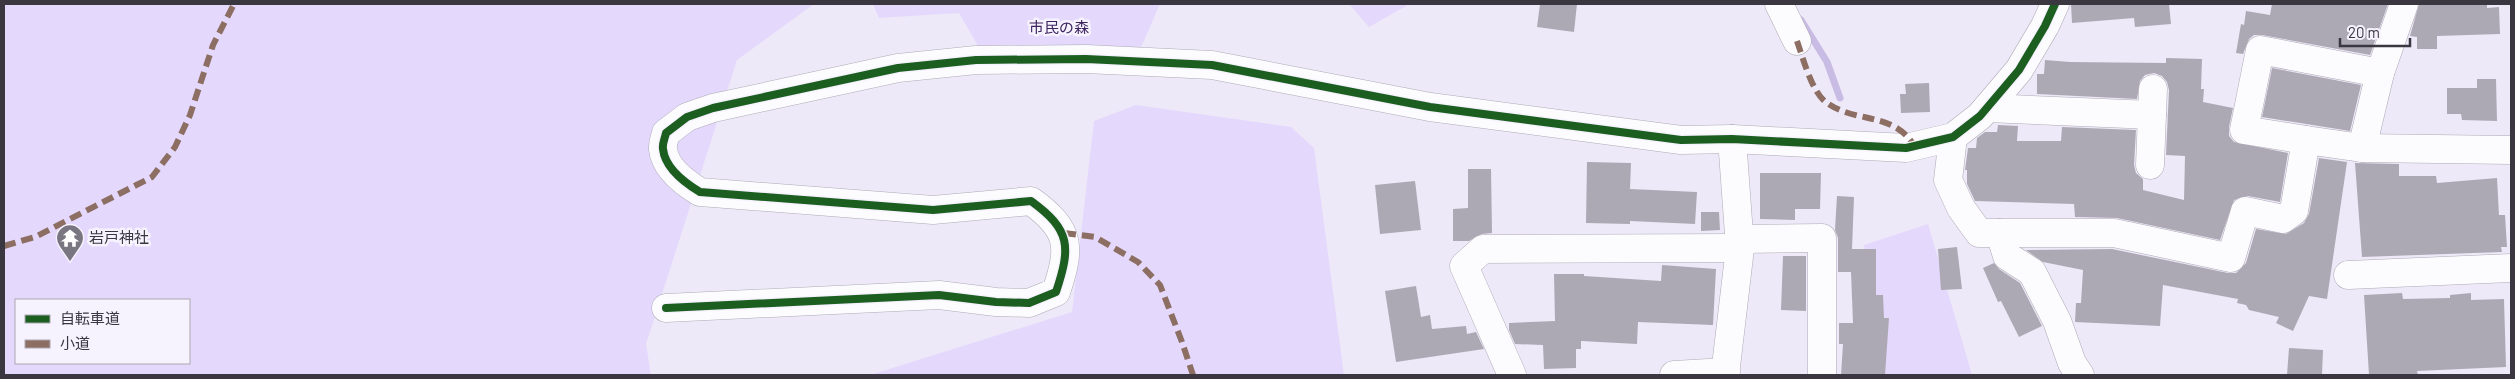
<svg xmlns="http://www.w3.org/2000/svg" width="2515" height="379" viewBox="0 0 2515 379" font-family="Barlow,'Noto Sans JP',sans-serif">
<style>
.green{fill:#e4d8fc;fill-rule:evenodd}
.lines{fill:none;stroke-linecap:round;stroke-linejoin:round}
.stream{stroke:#c8bbe4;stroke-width:7}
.building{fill:#ada9b4}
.minor-casing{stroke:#aeaab5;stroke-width:29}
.minor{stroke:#fcfcfe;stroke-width:28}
.quiet{stroke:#8d6e63;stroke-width:6;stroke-dasharray:12 6;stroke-linecap:butt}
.cycleway-casing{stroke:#f7f3fe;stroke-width:11}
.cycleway{stroke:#1b5e20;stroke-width:8}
.labels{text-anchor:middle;stroke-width:5;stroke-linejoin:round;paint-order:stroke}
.park-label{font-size:15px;fill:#3c2360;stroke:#f7f3fe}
.poi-label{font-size:15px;fill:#3a3741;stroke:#f7f3fe;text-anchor:start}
</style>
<rect width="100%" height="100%" fill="#eee9f8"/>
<!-- green -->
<g class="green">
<path d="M4,4H814L737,60L646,344L651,375H654H4ZM16,300H189V363H16Z"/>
<polygon points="873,4 1160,4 1139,52 981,51 959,13 879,18"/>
<polygon points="1349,4 1406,4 1406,6 1369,27"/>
<polygon points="1136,105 1291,127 1314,148 1344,375 870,375 1072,312 1094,121"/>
<polygon points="1928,224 1972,375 1884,375 1864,245"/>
</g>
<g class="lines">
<!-- stream -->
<polyline class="stream" points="1801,20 1827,62 1840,98"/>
</g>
<!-- building -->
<g class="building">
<polygon points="1540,4 1577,4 1574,32 1537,27"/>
<polygon points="2071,4 2169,4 2171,24 2135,27 2134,18 2072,23"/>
<polygon points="2272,4 2388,4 2370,55 2262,35 2254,35 2249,39 2243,54 2236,53 2241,24 2244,25 2246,11 2270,15"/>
<polygon points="2419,4 2487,4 2487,8 2499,7 2500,34 2437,36 2437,49 2417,49 2417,37 2410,36"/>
<polygon points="2166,58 2202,59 2201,89 2204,89 2203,102 2233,108 2229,127 2229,136 2234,142 2288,153 2280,202 2248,196 2234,200 2220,240 2117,218 2075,217 2074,204 1975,201 1967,184 1967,170 1965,170 1968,148 1976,148 1977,138 1985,132 1997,132 1998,125 2018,126 2017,141 2061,141 2062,127 2136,130 2134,165 2136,173 2143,179 2143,190 2184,200 2185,156 2166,155 2169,90 2167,82 2162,76 2154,73 2145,75 2140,81 2137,99 2037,94 2037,74 2044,74 2045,60 2070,62 2166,63"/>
<polygon points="2272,68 2361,85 2350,131 2262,117"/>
<polygon points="2477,79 2496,79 2497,121 2462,120 2461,114 2447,114 2447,88 2477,88"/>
<polygon points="1929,83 1930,112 1901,113 1900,94 1906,94 1905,84"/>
<polygon points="2319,158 2347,162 2327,299 2309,296 2293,331 2276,323 2279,317 2249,310 2246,305 2237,303 2238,299 2163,285 2160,326 2075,322 2076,303 2081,303 2083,270 2043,262 2026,250 2112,249 2228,273 2236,273 2246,263 2256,229 2286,234 2304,223 2309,214"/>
<polygon points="1587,162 1631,163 1630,189 1697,192 1695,224 1630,221 1630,224 1586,223"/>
<polygon points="2355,163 2399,164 2399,176 2436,176 2437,183 2497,178 2499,215 2505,215 2507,247 2501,247 2502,252 2362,257"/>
<polygon points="1468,169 1491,169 1492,233 1482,234 1469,241 1453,241 1453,209 1468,208"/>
<polygon points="1760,173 1821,173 1820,209 1795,209 1795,220 1760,219"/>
<polygon points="1415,181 1421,230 1380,234 1375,185"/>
<polygon points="1837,196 1854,197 1852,249 1876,249 1876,295 1883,295 1884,318 1889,318 1885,375 1841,375 1843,344 1839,344 1839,323 1853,323 1851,272 1838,272 1838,238 1835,230"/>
<polygon points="1701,212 1719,212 1720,230 1701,231"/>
<polygon points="1957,247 1962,289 1941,290 1938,249"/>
<polygon points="1783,256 1806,256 1806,311 1781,310"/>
<polygon points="1994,263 1999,269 2020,283 2042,326 2019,337 2001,301 1998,302 1983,268"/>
<polygon points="1662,265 1716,269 1713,325 1638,322 1637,344 1581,341 1581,349 1576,349 1576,368 1544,369 1543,345 1515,344 1509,330 1509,323 1555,321 1554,274 1584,274 1584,276 1661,281"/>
<polygon points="1416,286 1421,317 1430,315 1432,329 1466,326 1467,334 1476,332 1484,349 1396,362 1385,291"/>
<polygon points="2402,293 2403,299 2450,298 2450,295 2471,293 2471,300 2504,299 2506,367 2417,371 2418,375 2369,375 2364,295"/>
<polygon points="2289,348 2323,350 2322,375 2287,375"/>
</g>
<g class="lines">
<!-- minor casing -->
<g class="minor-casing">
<g id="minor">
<polyline points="1779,4 1797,41"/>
<polyline points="1987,108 2152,115"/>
<polyline points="1953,137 1948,180 1961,208 1979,233 2000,233 2007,256 2032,272 2057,321 2072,363 2080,375"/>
<polyline points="2306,140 2244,130 2260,50 2380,73"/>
<polyline points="2362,148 2511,150"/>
<polyline points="2150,165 2153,89"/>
<polyline points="2000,233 2114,233 2231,258 2245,211 2283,219 2294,211 2306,140 2362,148 2380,73 2404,4"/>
<polyline points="1740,239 1822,238 1822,375"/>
<polyline points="2348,275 2511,268"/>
<path d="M666,308L939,295L996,302L1029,303L1056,292C1071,247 1071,230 1031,201L933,210L700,192C685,183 665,168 663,149C662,144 665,138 666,133L687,117L713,108L898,68L976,60L1086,59L1212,65L1430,107L1681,140L1732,139L1906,148L1953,137L1980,116L2019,70L2045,26L2055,4"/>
<polyline points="1512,375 1464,266 1483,249 1740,248"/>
<polyline points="1674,375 1726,372"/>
<polyline points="1725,375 1740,248 1732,139"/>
</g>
</g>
<!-- minor -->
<use href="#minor" class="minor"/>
<!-- quiet -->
<g class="quiet">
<path d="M1797,41C1803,58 1812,93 1827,103C1857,124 1894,111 1915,147"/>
<polyline points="1064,233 1095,237 1138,262 1160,285 1182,342 1193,375"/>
<polyline points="4,246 35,237 152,177 175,147 190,115 213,45 234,4"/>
</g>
<!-- cycleway casing -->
<g class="cycleway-casing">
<path id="cycleway" d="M666,308L939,295L996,302L1029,303L1056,292C1071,247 1071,230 1031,201L933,210L700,192C685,183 665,168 663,149C662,144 665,138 666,133L687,117L713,108L898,68L976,60L1086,59L1212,65L1430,107L1681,140L1732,139L1906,148L1953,137L1980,116L2019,70L2045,26L2055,4"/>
</g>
<!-- cycleway -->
<use href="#cycleway" class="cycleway"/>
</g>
<!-- icons -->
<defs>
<g id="temple-pin" transform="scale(1.4375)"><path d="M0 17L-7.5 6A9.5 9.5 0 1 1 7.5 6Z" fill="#797581" stroke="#f7f3fe"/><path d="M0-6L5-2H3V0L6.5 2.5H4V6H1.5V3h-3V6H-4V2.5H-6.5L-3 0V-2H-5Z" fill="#fff"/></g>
</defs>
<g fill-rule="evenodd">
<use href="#temple-pin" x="70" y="238"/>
</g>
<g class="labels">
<!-- park labels -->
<g class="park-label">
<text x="1059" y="33">市民の森</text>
</g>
<!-- poi labels -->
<g class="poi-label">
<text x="89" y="243">岩戸神社</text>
</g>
</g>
<!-- border -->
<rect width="2515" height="379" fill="none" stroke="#3a3741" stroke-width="10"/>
<!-- legend -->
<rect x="15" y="299" width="175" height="65" fill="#f7f3fe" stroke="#aba8b2"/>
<rect x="25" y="315" width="25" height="8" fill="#1b5e20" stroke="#aba8b2"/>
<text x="60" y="324" font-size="15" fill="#3a3741">自転車道</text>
<rect x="25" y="340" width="25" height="8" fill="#8d6e63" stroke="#aba8b2"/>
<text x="60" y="349" font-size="15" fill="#3a3741">小道</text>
<!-- scale -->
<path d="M2340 38v8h70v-8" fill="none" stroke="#3a3741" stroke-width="2.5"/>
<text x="2348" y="38" font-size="15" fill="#3a3741" stroke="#f7f3fe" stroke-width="4" paint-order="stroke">20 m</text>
</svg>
